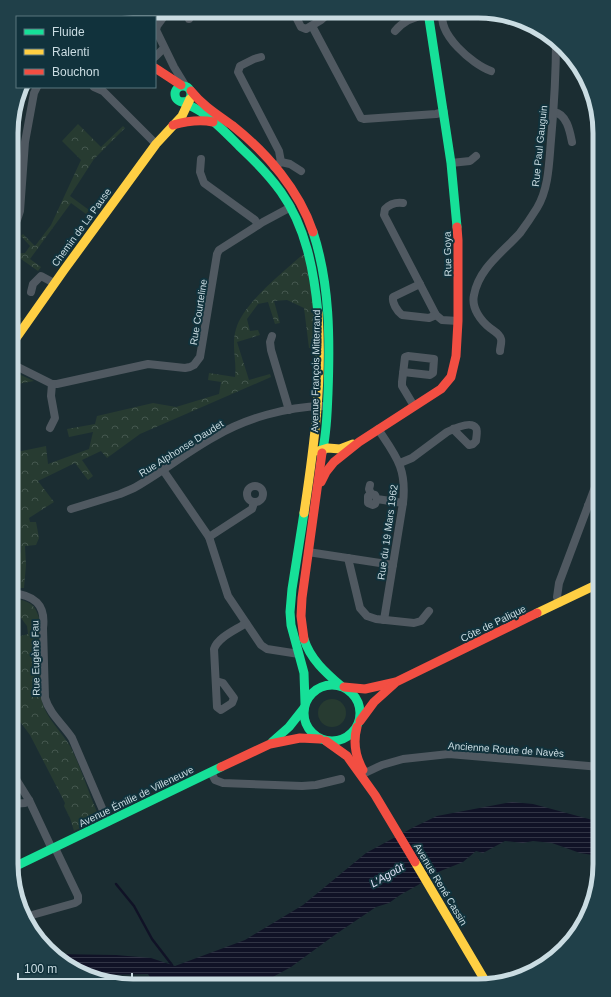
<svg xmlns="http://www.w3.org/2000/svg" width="611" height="997" viewBox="0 0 611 997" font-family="Helvetica,sans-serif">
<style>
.grass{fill:#273b31}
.forest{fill:url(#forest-crowns)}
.water{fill:url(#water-rules)}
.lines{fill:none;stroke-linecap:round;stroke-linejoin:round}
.stream{stroke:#101226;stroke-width:2.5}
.street{stroke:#505961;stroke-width:8}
.fast{stroke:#16e098;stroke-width:9}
.slow{stroke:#ffcf43;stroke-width:9}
.jam{stroke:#f24e42;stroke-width:9}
.labels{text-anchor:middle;stroke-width:4;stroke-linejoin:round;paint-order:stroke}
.street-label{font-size:10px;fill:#cadce2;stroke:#11323c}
.water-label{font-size:11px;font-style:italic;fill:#e0e2f8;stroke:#11323c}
.rim{fill:none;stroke:#cadce2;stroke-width:5}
</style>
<defs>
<pattern id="forest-crowns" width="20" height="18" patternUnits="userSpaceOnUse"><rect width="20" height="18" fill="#273b31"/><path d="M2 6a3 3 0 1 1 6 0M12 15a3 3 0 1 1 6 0" fill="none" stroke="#45574f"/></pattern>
<pattern id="water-rules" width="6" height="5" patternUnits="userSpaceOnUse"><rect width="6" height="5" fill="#101226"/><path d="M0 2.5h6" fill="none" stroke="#313445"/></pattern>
</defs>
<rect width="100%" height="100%" fill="#1b2d32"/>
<!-- grass -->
<circle class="grass" cx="332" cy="713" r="14"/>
<!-- forest -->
<g class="forest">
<polygon points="78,124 101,147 123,126 125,128 94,159 70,196 89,210 86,214 71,203 30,259 41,267 38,271 21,259 12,259 12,254 25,253 30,246 21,236 23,234 35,246 51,225 81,160 62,141"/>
<path d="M305,254L313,302L315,348H309L304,308L287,300L274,301L280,323L275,324L268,302L258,304L247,319L250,331L258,330L260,335L237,342L249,380L270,374L271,377L140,434L107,458L101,451L82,460L93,476L88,480L75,463L38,481L54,502L29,518L30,522H36L39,538L36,545L25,546L26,565L24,588H17L18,561L21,551L20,524L13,489L12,490V396C15,410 18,424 17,439L16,440L17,452L46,446L48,464L89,449L93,432L69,437L67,429L95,424L97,416L153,403L176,407L219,394L221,382L208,380L209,373L235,377C237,361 231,345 236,329C243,304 282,273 301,256Z"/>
<polygon points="12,316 22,318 12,336"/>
<polygon points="12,371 34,381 12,385"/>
<path d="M15,599C29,601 35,604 39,618L42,702C47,719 61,731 70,746C80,765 88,791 97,812L95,821L74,831L70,818L64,806L65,803L30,735L18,719L12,707L11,663L17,637L28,634L27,626L15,610Z"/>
</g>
<!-- water -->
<polygon class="water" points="512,802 533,804 600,822 600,859 593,855 580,853 552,843 533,841 523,843 505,841 483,853 476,851 463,862 433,874 418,885 400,895 389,903 376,907 336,934 291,967 260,984 256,985 155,985 148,974 93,975 59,961 54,954 116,955 151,958 175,966 245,940 303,905 366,853 414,827 437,816"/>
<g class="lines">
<!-- stream -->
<polyline class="stream" points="116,884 134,906 152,939 172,965"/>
<!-- street -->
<g class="street">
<polyline points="168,11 157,26 156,30 174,67 185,85"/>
<polyline points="188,11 189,19"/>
<polyline points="293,11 301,27 306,29 321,20 330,12"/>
<path d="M443,12C437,34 472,64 491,71"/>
<polyline points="312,26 361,118 364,119 436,114 444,112"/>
<path d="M395,31C403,21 416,16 428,14"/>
<polyline points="155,57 164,48"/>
<polyline points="261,57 254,59 240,66 238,72 279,151 281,162 274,167"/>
<polyline points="94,87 103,91 156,144"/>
<path d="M554,112C567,114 570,132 572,142"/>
<polyline points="201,159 200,172 204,183 255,220 258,225"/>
<polyline points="281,162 290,164 301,171"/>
<polyline points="451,163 470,161 476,156"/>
<path d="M403,203C396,202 390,204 385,209L384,215L436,315L442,320L458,321"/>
<polyline points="12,223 17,220 20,211 25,142 34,93 37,87"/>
<path d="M420,284L393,297C392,303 397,311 402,315L429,318L436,315"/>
<polyline points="31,292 33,284 41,276 54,283"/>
<polyline points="272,336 270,342 271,350 289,410"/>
<path d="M500,351C500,347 502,343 501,339C500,334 494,331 490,328C481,321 471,308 474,295C479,268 503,252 520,233C526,225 532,216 537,208C549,188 549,163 551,140C554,107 556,74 556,40"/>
<polyline points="12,364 52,384 57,384 148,364 185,368 190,367 194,365 200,357 217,254 219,250 263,222 291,207"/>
<polyline points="403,372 430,375 433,373 434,359 408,356 405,357 402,382 402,386 414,406"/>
<polyline points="50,428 55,418 51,396 52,384"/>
<path d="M378,429C396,456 407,468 403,503L384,620"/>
<path d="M400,463L412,458L447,432C453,429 471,420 476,428C478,431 476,438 476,441L473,444L469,445L453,429"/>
<polyline points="163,470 209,537 228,596 261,645 267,649 299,654"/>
<polyline points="370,485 369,489 371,494"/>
<circle cx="255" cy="494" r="8"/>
<polyline points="377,499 375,504 373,505 368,503 368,496 371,494 375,495 377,499 403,503"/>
<polyline points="588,506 592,505 600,508"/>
<path d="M71,509L120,494L134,488C162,472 187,452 214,437C246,418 286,407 323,406"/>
<polyline points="209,537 252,509 254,503"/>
<polyline points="308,552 393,565"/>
<polyline points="348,558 360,608 367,616 376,619 414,623 421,621 429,611"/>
<path d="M11,593C34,595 46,604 43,628L45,698C50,715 63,724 72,738L108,822"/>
<polyline points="559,603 557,597 559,583 600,474"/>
<path d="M216,681L223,683L234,698L232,703L221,710L217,707L214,649C218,637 236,630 246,623"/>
<polyline points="11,771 29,800 52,849"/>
<polyline points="211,772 215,780 223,783 302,786 316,785 341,779"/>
<polyline points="365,773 382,765 403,759 449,754 600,767"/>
<polyline points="11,804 25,803 29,800"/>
<polyline points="25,917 75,903 78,901 78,896 55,848"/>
<polyline points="503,980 504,981"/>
</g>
<!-- fast -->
<g class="fast">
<polyline points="428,12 451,163 457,227"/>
<circle cx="183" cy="94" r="8"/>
<path d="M183,102C190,106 198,109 204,114C217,123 229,136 240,147C255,161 269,175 281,192C306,227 314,271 318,313"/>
<path d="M313,232C330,284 330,339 328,393C327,413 327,433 322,453"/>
<polyline points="304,513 292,589 290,612 291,625 304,673 305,703"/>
<path d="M304,639C310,659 326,673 341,686"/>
<circle cx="332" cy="713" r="28"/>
<polyline points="272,742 289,727 304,708"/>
<polyline points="12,868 221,767"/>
</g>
<!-- slow -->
<g class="slow">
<polyline points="12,344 64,270 156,144 182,116 190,99"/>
<polyline points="318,451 328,448 340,449 353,444"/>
<path d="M304,513C314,447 323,380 318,313"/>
<polyline points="537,613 600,583"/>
<polyline points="415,862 487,984"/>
</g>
<!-- jam -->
<g class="jam">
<polyline points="155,68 181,85"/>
<path d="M191,91C203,106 218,115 233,126C267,153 299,190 313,232"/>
<path d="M173,125C187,121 199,119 213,122"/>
<polyline points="321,482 326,472 334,462 359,442 441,389 451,377 456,356 458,321 458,240 457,227"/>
<polyline points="304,639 301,616 302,598 322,453"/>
<polyline points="344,687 365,689 396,682 537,613"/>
<polyline points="360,721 374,702 394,684"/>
<path d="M357,727C353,742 355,756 363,770"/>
<polyline points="326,741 347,756 375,795 415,862"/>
<polyline points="221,767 270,744 300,738 320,739"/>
</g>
</g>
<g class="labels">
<!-- street labels -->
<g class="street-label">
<text transform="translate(539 146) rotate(-84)" y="4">Rue Paul Gauguin</text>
<text transform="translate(81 227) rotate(-54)" y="4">Chemin de La Pause</text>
<text transform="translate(447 254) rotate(-91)" y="4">Rue Goya</text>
<text transform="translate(198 312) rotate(-81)" y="4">Rue Courteline</text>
<text transform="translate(315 371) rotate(-89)" y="4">Avenue François Mitterrand</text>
<text transform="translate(181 448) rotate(-32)" y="4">Rue Alphonse Daudet</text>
<text transform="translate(387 532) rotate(-82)" y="4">Rue du 19 Mars 1962</text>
<text transform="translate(493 623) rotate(-26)" y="4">Côte de Palique</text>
<text transform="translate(35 658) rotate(-91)" y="4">Rue Eugène Fau</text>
<text transform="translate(506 749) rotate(4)" y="4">Ancienne Route de Navès</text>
<text transform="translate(136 796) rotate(-26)" y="4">Avenue Émilie de Villeneuve</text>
<text transform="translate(441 884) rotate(59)" y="4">Avenue René Cassin</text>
</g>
<!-- water labels -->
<g class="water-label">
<text transform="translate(387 875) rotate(-30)" y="4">L'Agoût</text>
</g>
</g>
<!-- crop -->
<path d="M0 0H611V997H0ZM133 18H478A115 115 0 0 1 593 133V864A115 115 0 0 1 478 979H133A115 115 0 0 1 18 864V133A115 115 0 0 1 133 18Z" fill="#204049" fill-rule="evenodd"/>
<path class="rim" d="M133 18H478A115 115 0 0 1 593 133V864A115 115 0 0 1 478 979H133A115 115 0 0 1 18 864V133A115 115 0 0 1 133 18Z"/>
<!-- legend -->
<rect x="16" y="16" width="140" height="72" fill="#11323c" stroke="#5b767e"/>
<rect x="24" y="29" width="20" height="6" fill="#16e098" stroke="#5b767e"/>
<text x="52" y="36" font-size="12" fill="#cadce2">Fluide</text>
<rect x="24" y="49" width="20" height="6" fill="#ffcf43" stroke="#5b767e"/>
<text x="52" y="56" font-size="12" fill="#cadce2">Ralenti</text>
<rect x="24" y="69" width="20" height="6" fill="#f24e42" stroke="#5b767e"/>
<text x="52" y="76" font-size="12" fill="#cadce2">Bouchon</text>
<!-- scale -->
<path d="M18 973v6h114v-6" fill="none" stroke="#cadce2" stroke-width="2"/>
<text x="24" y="973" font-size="12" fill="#cadce2" stroke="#11323c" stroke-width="3" paint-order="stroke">100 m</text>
</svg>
